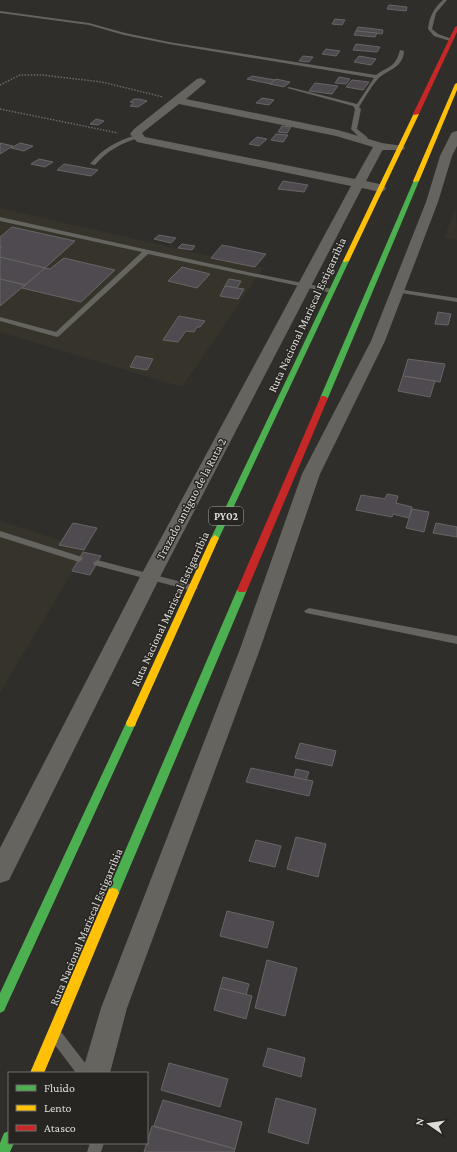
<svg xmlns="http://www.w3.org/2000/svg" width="457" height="1152" viewBox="0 0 457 1152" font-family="'Crimson Pro',serif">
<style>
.built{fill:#36342a}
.building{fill:#4f4a4f;stroke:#676665}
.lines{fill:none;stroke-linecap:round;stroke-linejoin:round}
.path{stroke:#6a6965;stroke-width:1.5;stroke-dasharray:1.5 1.5;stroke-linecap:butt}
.lane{fill:#65645f;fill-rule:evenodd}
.street{fill:#65645f;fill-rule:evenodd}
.fast{fill:#4caf50;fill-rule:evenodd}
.slow{fill:#ffc107;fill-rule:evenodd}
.jam{fill:#c62828;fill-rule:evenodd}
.labels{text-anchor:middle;stroke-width:3;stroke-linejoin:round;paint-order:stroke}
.shield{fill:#272521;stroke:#a6a5a2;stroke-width:1}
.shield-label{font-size:11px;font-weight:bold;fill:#dddcd9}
.street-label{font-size:12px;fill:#dddcd9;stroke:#272521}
</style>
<rect width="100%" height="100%" fill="#2f2e2b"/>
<!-- built -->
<g class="built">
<polygon points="456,207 457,240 444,238"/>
<polygon points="0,208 166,246 263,268 182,387 0,332"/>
<polygon points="0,521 86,549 0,692"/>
</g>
<!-- building -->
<g class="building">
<polygon points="389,5 407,7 406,11 387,9"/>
<polygon points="335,19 345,20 342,25 332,24"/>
<polygon points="358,27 383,30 382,34 356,31"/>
<polygon points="356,31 377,33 375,37 354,35"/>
<polygon points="356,44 380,47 377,52 353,50"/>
<polygon points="326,49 340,51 336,56 322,54"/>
<polygon points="303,56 313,57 309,62 299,61"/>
<polygon points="359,56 376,59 371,65 354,62"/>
<polygon points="252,76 275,80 271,84 247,79"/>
<polygon points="339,77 350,79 346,84 335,83"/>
<polygon points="276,79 290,82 284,87 270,84"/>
<polygon points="352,80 369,82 363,90 346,87"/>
<polygon points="315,83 338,86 332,94 309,91"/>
<polygon points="262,98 274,100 269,105 256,103"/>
<polygon points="134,99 139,99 147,101 138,107 130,106 134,103 130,102"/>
<polygon points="96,119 104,121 98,125 90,124"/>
<polygon points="282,126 291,127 287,133 278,132"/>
<polygon points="276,134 288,135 283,142 271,140"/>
<polygon points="257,137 267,139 259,146 249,144"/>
<polygon points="0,143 13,146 0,154"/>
<polygon points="20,143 33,146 24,151 11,148"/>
<polygon points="39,159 53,162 45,167 31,164"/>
<polygon points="64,164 98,170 91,176 57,170"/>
<polygon points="283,181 308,185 304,192 278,189"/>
<polygon points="12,227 75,241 45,268 0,257 0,248 2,247 0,246 0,237"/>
<polygon points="159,235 176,238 171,243 154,239"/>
<polygon points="182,244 195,246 192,250 178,248"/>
<polygon points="222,245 266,254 255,267 211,258"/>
<polygon points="0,257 45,268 25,285 0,279"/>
<polygon points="64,258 115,270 81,302 22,288 45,268 50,269"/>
<polygon points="182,267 210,274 197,288 168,281"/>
<polygon points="0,279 25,285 0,306"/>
<polygon points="229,279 241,281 237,288 225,286"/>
<polygon points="225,286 237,288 244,289 238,299 220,296"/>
<polygon points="438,312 451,314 448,325 435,324"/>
<polygon points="179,316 205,321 200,327 197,327 194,332 186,331 178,342 163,340"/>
<polygon points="136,356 153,359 147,370 130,367"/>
<polygon points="408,359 445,364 440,382 403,376"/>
<polygon points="403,376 435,381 430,397 398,391"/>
<polygon points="387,494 398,496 396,503 412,507 409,518 393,514 392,517 356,510 361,495 385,499"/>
<polygon points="412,509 429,512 424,532 406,528"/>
<polygon points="73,523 97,528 84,550 59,545"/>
<polygon points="436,523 457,527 457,537 433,533"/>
<polygon points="83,552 101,556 90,575 72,571"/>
<polygon points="300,743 336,751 332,766 295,758"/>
<polygon points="251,768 313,781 309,796 246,782"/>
<polygon points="296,769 309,772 306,780 294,777"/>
<polygon points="296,837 326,844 318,877 287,869"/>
<polygon points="256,840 281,846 275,867 249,861"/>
<polygon points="227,911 274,922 267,948 220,936"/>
<polygon points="267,960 297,968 285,1016 255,1008"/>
<polygon points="223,977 249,984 246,995 220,988"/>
<polygon points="220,988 252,996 246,1019 214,1010"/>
<polygon points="268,1048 305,1058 301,1077 263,1066"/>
<polygon points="169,1063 228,1079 220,1107 161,1090"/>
<polygon points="276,1098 316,1109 308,1144 268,1132"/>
<polygon points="163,1100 242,1122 235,1149 154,1126"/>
<polygon points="152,1126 235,1149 234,1152 144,1152"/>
</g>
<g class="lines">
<!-- path -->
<g class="path">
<polyline points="0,85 20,75 42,75 102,82 163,97"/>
<polyline points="0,109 118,133"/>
</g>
<!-- lane -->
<g class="lane">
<path d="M443,0H447L436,13L432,29L438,34L452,39L450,41L434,36L428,29C429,17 434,8 443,0Z"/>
<path d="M0,11L89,23L125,33L169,42L376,75C390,65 395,68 400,50L404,51C403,69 387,69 377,80C370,88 365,98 359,107L361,109L357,129L367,137L369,142L366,144L351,129L355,109L353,106L287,88L289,87L357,104L374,78L169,44L124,35L89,25L0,13Z"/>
<path d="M137,135L139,136V138C121,143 107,151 95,165L90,164C102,149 118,140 137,135Z"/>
<polygon points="0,217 243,271 332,289 335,291 332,293 148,254 59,336 57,337 0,321 0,317 56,332 142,252 0,221"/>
<polygon points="397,289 457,298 457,302 395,292 395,290"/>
<polygon points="0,531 82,557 83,559 79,562 0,537"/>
<polygon points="97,560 193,585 198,588 193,591 94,565 93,563"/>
<polygon points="309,608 457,636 457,644 306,613 304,611"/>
<polygon points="57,1031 62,1033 89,1068 91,1073 76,1073 52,1041 51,1037 52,1033"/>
<polygon points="90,1143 104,1143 101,1152 87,1152"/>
</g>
<!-- street -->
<g class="street">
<path d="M201,78L206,81L205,83L186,99L338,130L382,143L403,146L405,148L403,150H383L382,151L366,181L384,185L386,188L384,191L380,192L362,188L160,577L9,880L0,883V848L140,577L351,186L137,142L130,134L134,129L197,79ZM179,104L336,136L373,147L355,179L145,137L142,133Z"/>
<polygon points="457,131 457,146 452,156 438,202 385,341 320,474 260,649 127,1008 110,1073 82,1073 101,1008 240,649 302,474 371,341 426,202 440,156 451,134 453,132"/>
</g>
<!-- fast -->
<g class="fast">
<polygon points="414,180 419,181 328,398 324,400 321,400 320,398"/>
<polygon points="346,259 349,261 219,538 218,540 212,540 211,538 343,261"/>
<polygon points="242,587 247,590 119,893 117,897 113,898 109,897 107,893 237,590"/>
<polygon points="131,719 135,720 136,723 4,1011 0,1013 0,993 126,723 127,720"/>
<polygon points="9,1131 9,1143 14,1143 10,1152 0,1152 0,1143 4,1133"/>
</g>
<!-- slow -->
<g class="slow">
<polygon points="457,83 457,90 419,181 414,182 413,181 455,84"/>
<polygon points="414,113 419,114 349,261 344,262 343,261"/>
<polygon points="215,535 219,538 136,723 135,726 131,727 127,726 126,723 211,538"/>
<polygon points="113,888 117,889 119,893 44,1073 30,1073 107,893 109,889"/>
</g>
<!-- jam -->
<g class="jam">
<polygon points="457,26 457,32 419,114 414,115 413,114 455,27"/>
<polygon points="321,396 324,396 328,398 247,590 245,592 239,592 237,590"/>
</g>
</g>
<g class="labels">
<!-- shield labels -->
<rect class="shield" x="209" y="507" width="34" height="18" rx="3"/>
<g class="shield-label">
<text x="226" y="520">PY02</text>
</g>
<!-- street labels -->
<g class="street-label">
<text transform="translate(307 315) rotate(-65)" y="4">Ruta Nacional Mariscal Estigarribia</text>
<text transform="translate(191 499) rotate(-62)" y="4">Trazado antiguo de la Ruta 2</text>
<text transform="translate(170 609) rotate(-65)" y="4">Ruta Nacional Mariscal Estigarribia</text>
<text transform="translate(86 927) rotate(-67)" y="4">Ruta Nacional Mariscal Estigarribia</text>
</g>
</g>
<!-- legend -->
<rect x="8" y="1072" width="140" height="72" fill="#272521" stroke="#706e6b"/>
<rect x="16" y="1085" width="20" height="6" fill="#4caf50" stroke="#706e6b"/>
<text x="44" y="1092" font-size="12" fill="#dddcd9">Fluido</text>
<rect x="16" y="1105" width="20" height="6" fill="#ffc107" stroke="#706e6b"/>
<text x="44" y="1112" font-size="12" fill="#dddcd9">Lento</text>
<rect x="16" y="1125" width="20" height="6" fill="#c62828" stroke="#706e6b"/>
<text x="44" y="1132" font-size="12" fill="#dddcd9">Atasco</text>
<!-- north arrow -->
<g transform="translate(429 1124) rotate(283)" stroke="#272521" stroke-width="3" paint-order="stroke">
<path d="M0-3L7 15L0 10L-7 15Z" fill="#dddcd9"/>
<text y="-6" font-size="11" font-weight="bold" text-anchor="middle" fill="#dddcd9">N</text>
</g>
</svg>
